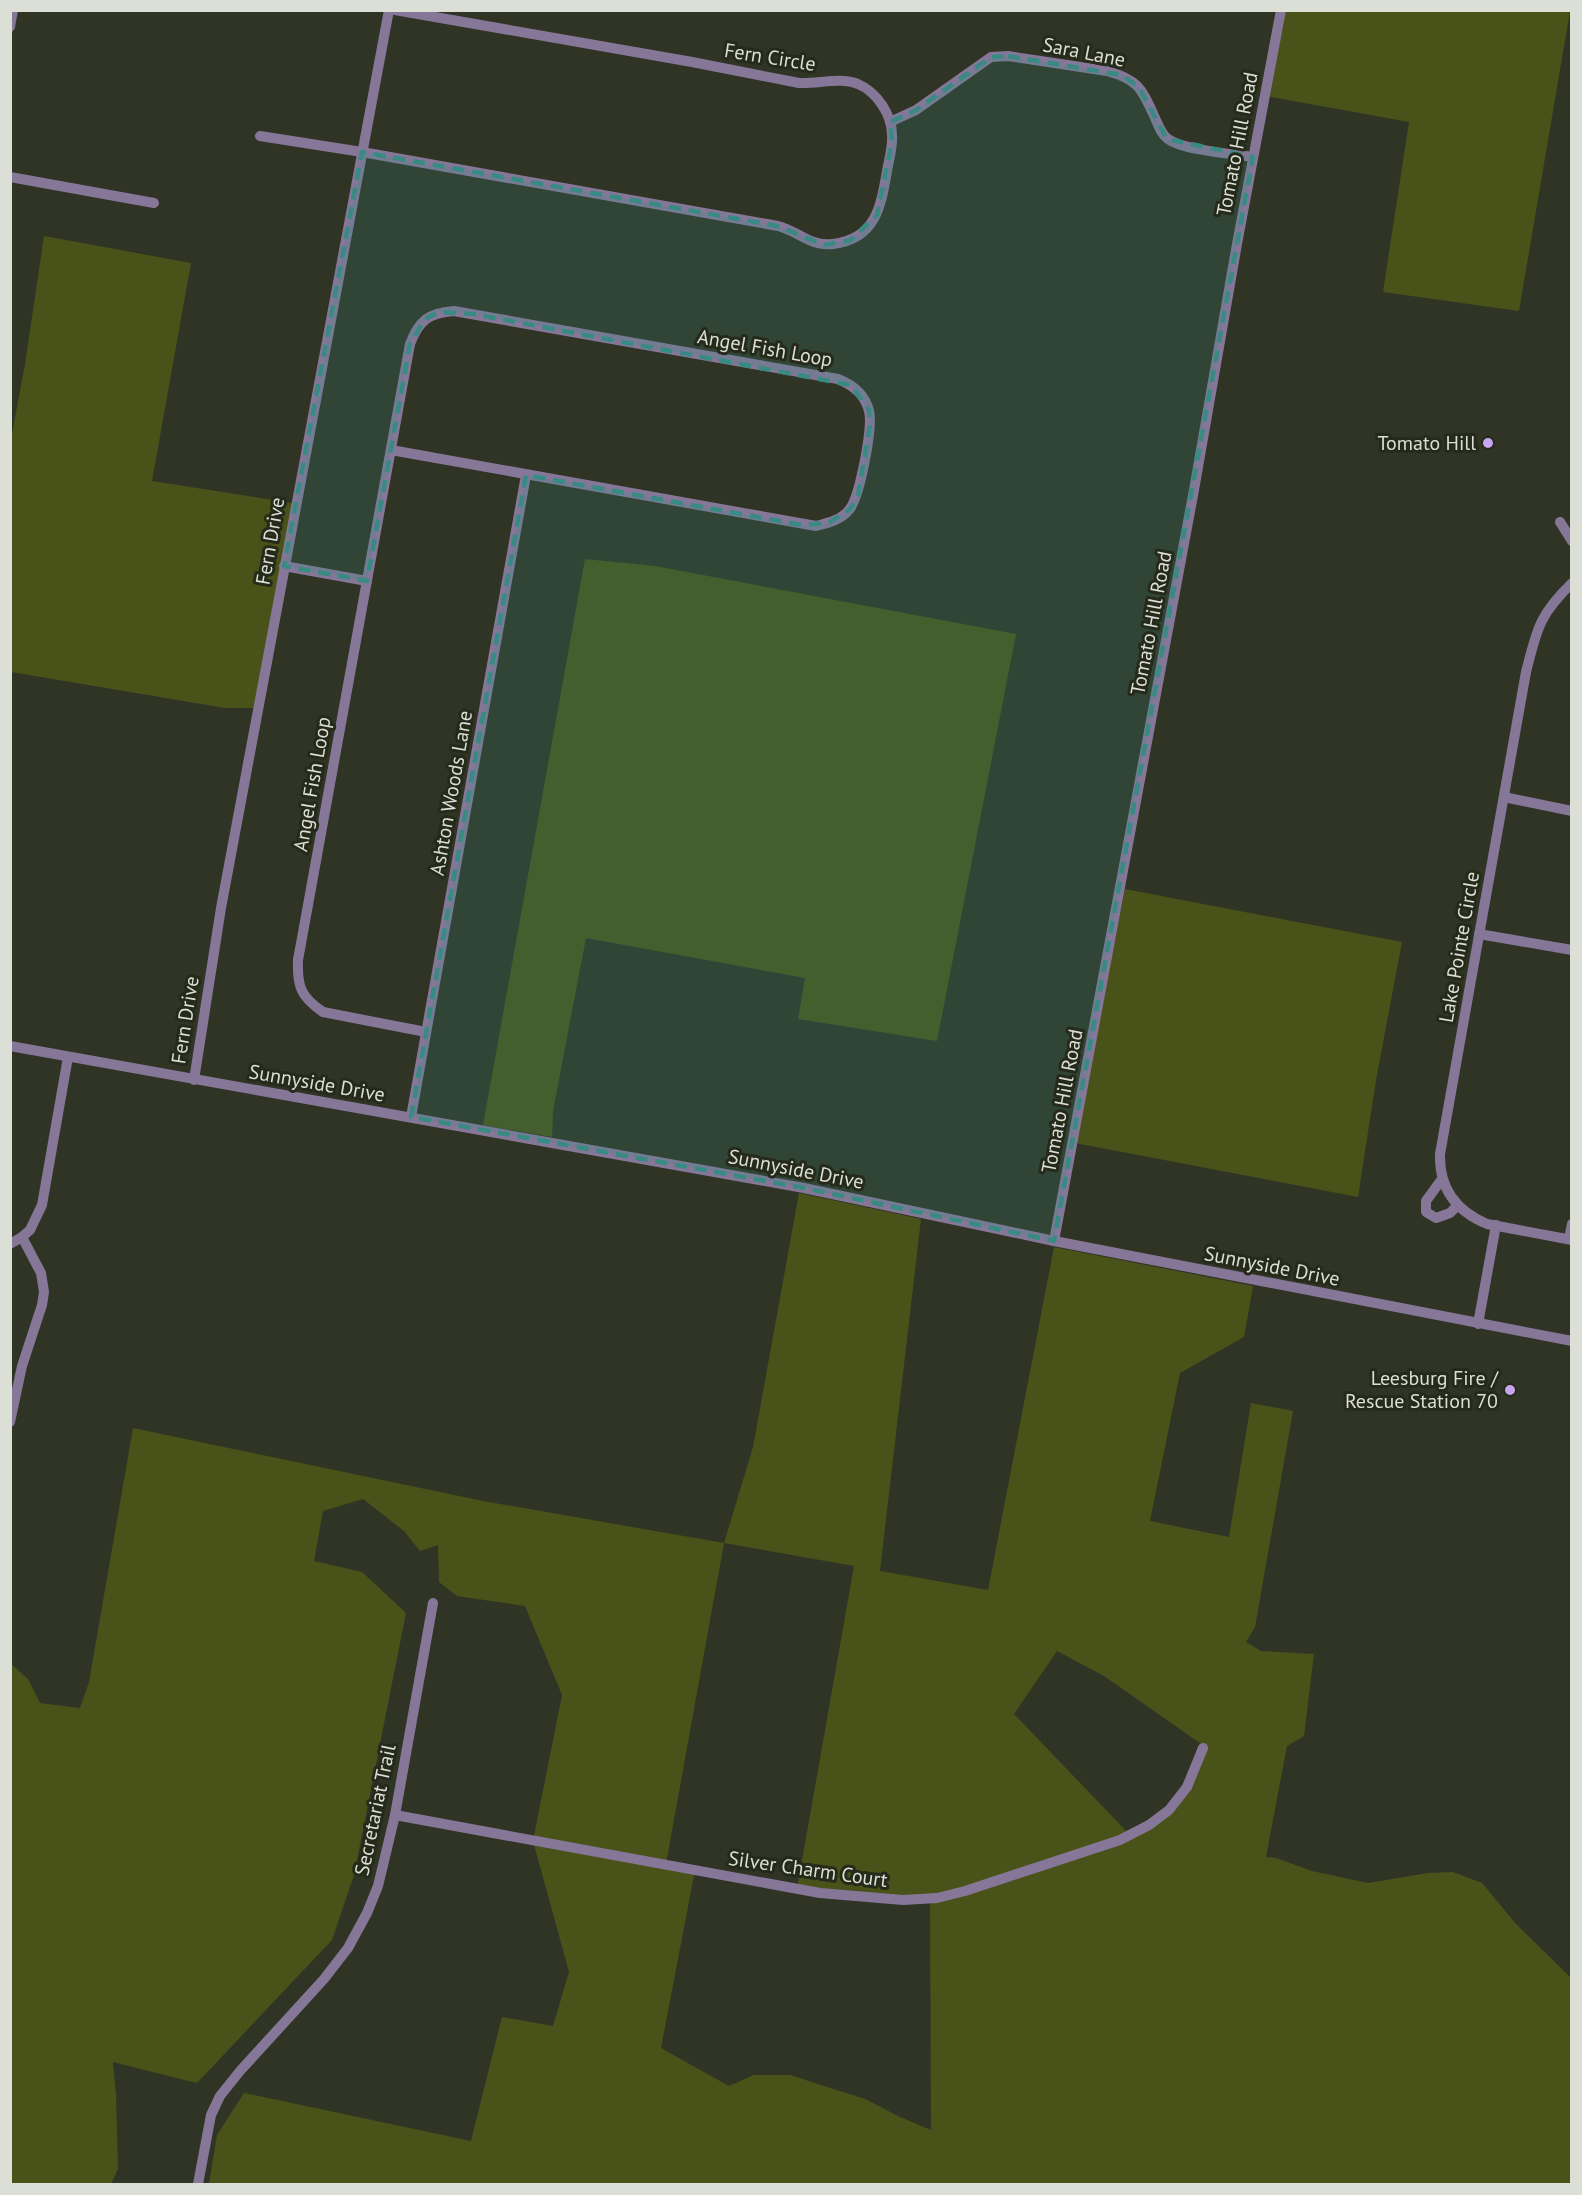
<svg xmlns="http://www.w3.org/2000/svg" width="1582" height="2195" viewBox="0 0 1582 2195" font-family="'PT Sans',sans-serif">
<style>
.green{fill:#495319;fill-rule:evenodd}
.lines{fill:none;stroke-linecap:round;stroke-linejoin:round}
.minor{stroke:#867799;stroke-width:10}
.marked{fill:#388b83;fill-opacity:0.2;stroke:#388b83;stroke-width:4.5;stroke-dasharray:12 8;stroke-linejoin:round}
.poi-dot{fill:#c7a6ef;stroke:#262a1b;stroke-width:2}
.labels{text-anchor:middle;stroke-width:6;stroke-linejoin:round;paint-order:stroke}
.street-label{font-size:20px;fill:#dcdfd5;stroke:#262a1b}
.poi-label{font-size:20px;fill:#dcdfd5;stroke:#262a1b;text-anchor:end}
</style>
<rect width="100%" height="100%" fill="#303425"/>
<!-- green -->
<g class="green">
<polygon points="1282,11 1570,11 1519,311 1383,292 1409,122 1266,96"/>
<polygon points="44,236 191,263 152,481 292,503 258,708 225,708 11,672 11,439 25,364"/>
<polygon points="585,559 655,566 1016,634 937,1041 798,1019 805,978 586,938 553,1111 552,1137 483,1125"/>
<polygon points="1125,889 1402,942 1376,1080 1358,1197 1075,1143"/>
<path d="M799,1193L921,1219L880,1571L988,1590L1054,1247L1253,1286L1244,1337L1180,1373L1150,1521L1229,1537L1251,1403L1293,1411L1255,1627L1246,1642L1261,1651L1314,1654L1304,1736L1287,1746L1266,1857L1276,1858L1312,1871L1368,1883L1428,1873L1453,1872L1482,1883L1516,1924L1571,1978V2184H209L217,2135L244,2093L471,2141L502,2017L553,2026L569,1972L533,1841L562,1695L525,1606L457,1596L439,1582L438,1545L420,1551L404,1531L363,1499L323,1511L314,1561L362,1572L406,1613L354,1875L332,1940L197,2083L113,2062L116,2094L118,2169L111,2184H11L10,1663L28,1679L40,1703L80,1708L89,1682L133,1428L483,1501L724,1543L753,1447ZM724,1543L854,1566L797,1889L930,1899L931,2130L900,2117L865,2099L790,2075H754L729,2086L661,2048L695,1870L666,1864ZM1057,1651L1104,1676L1204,1746L1190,1774L1166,1812L1130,1835L1014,1714Z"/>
</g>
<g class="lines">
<!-- minor -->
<g class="minor">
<polyline points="10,27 13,10"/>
<path d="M890,122L916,110L991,57L1008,56L1107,71C1140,80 1142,90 1156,120C1159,127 1162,135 1168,139C1182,150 1234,154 1253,157"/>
<path d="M260,136L362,152L778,226C798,231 811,247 833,244C876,239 881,206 887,171C889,159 893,147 892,135C892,115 877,92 858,84C840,77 818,84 799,83L692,62L395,10"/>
<polyline points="10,177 154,203"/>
<path d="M391,450L816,526C828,523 841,520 849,510C860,497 873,427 869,411C865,394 853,385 838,379L454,311C429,313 419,320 410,344L298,960C297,987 301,997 323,1012L426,1032"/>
<polyline points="1560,522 1572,541"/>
<polyline points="284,566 367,581"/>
<path d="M1572,583C1539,615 1537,629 1526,672L1440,1154C1439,1188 1456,1211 1487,1224L1572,1240"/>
<polyline points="1504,797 1572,811"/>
<polyline points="1479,934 1572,950"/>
<polyline points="10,1046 804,1188 1054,1241 1572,1341"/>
<polyline points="194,1080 221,908 389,10"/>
<polyline points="411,1117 526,475"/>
<polyline points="1442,1179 1426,1201 1426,1212 1436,1218 1450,1213 1457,1206"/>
<polyline points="1569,1239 1572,1224"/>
<polyline points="1054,1241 1194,490 1237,244 1281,10"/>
<polyline points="10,1244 22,1237 30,1230 42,1205 68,1057"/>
<polyline points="1478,1324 1496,1225"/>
<polyline points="10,1422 22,1366 42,1305 44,1292 41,1273 22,1237"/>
<polyline points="395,1815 820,1893 903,1900 937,1898 965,1891 1120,1840 1149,1825 1169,1810 1187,1787 1203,1748"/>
<polyline points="198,2184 211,2115 220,2096 240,2071 324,1979 348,1948 367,1913 378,1886 395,1815 433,1603"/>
</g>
</g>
<!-- marked area -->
<path class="marked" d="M1008,56L1122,75L1139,87L1167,139L1253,157L1054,1241L804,1188L411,1117L526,475L802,525L828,523L850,509L858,495L870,425L869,410L851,385L473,314L439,312L425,319L410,344L367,581L284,566L362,152L778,226L824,245L851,240L877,215L892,141L890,122L916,110L991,57Z"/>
<!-- markers -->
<g class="poi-dot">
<circle cx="1488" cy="443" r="6"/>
<circle cx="1510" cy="1390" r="6"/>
</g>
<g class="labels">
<!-- street labels -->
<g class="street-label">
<text transform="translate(1084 52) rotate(11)" y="7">Sara Lane</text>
<text transform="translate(770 57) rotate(9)" y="7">Fern Circle</text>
<text transform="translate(1237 144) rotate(-79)" y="7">Tomato Hill Road</text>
<text transform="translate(765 348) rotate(10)" y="7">Angel Fish Loop</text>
<text transform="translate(270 541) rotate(-80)" y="7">Fern Drive</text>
<text transform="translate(1151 623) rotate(-79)" y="7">Tomato Hill Road</text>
<text transform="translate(312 784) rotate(-80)" y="7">Angel Fish Loop</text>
<text transform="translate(451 793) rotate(-80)" y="7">Ashton Woods Lane</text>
<text transform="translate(1459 947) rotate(-80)" y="7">Lake Pointe Circle</text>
<text transform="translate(185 1020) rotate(-81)" y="7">Fern Drive</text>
<text transform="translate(317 1083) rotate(10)" y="7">Sunnyside Drive</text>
<text transform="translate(1062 1101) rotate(-79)" y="7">Tomato Hill Road</text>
<text transform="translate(796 1169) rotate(11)" y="7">Sunnyside Drive</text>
<text transform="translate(1272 1266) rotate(11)" y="7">Sunnyside Drive</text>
<text transform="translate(375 1810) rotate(-78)" y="7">Secretariat Trail</text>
<text transform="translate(808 1869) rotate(8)" y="7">Silver Charm Court</text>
</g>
<!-- poi labels -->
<g class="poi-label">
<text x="1476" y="450">Tomato Hill</text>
<text x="1498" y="1385">Leesburg Fire /<tspan x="1498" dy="23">Rescue Station 70</tspan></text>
</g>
</g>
<!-- border -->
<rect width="1582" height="2195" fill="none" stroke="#dcdfd5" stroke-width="24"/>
</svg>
